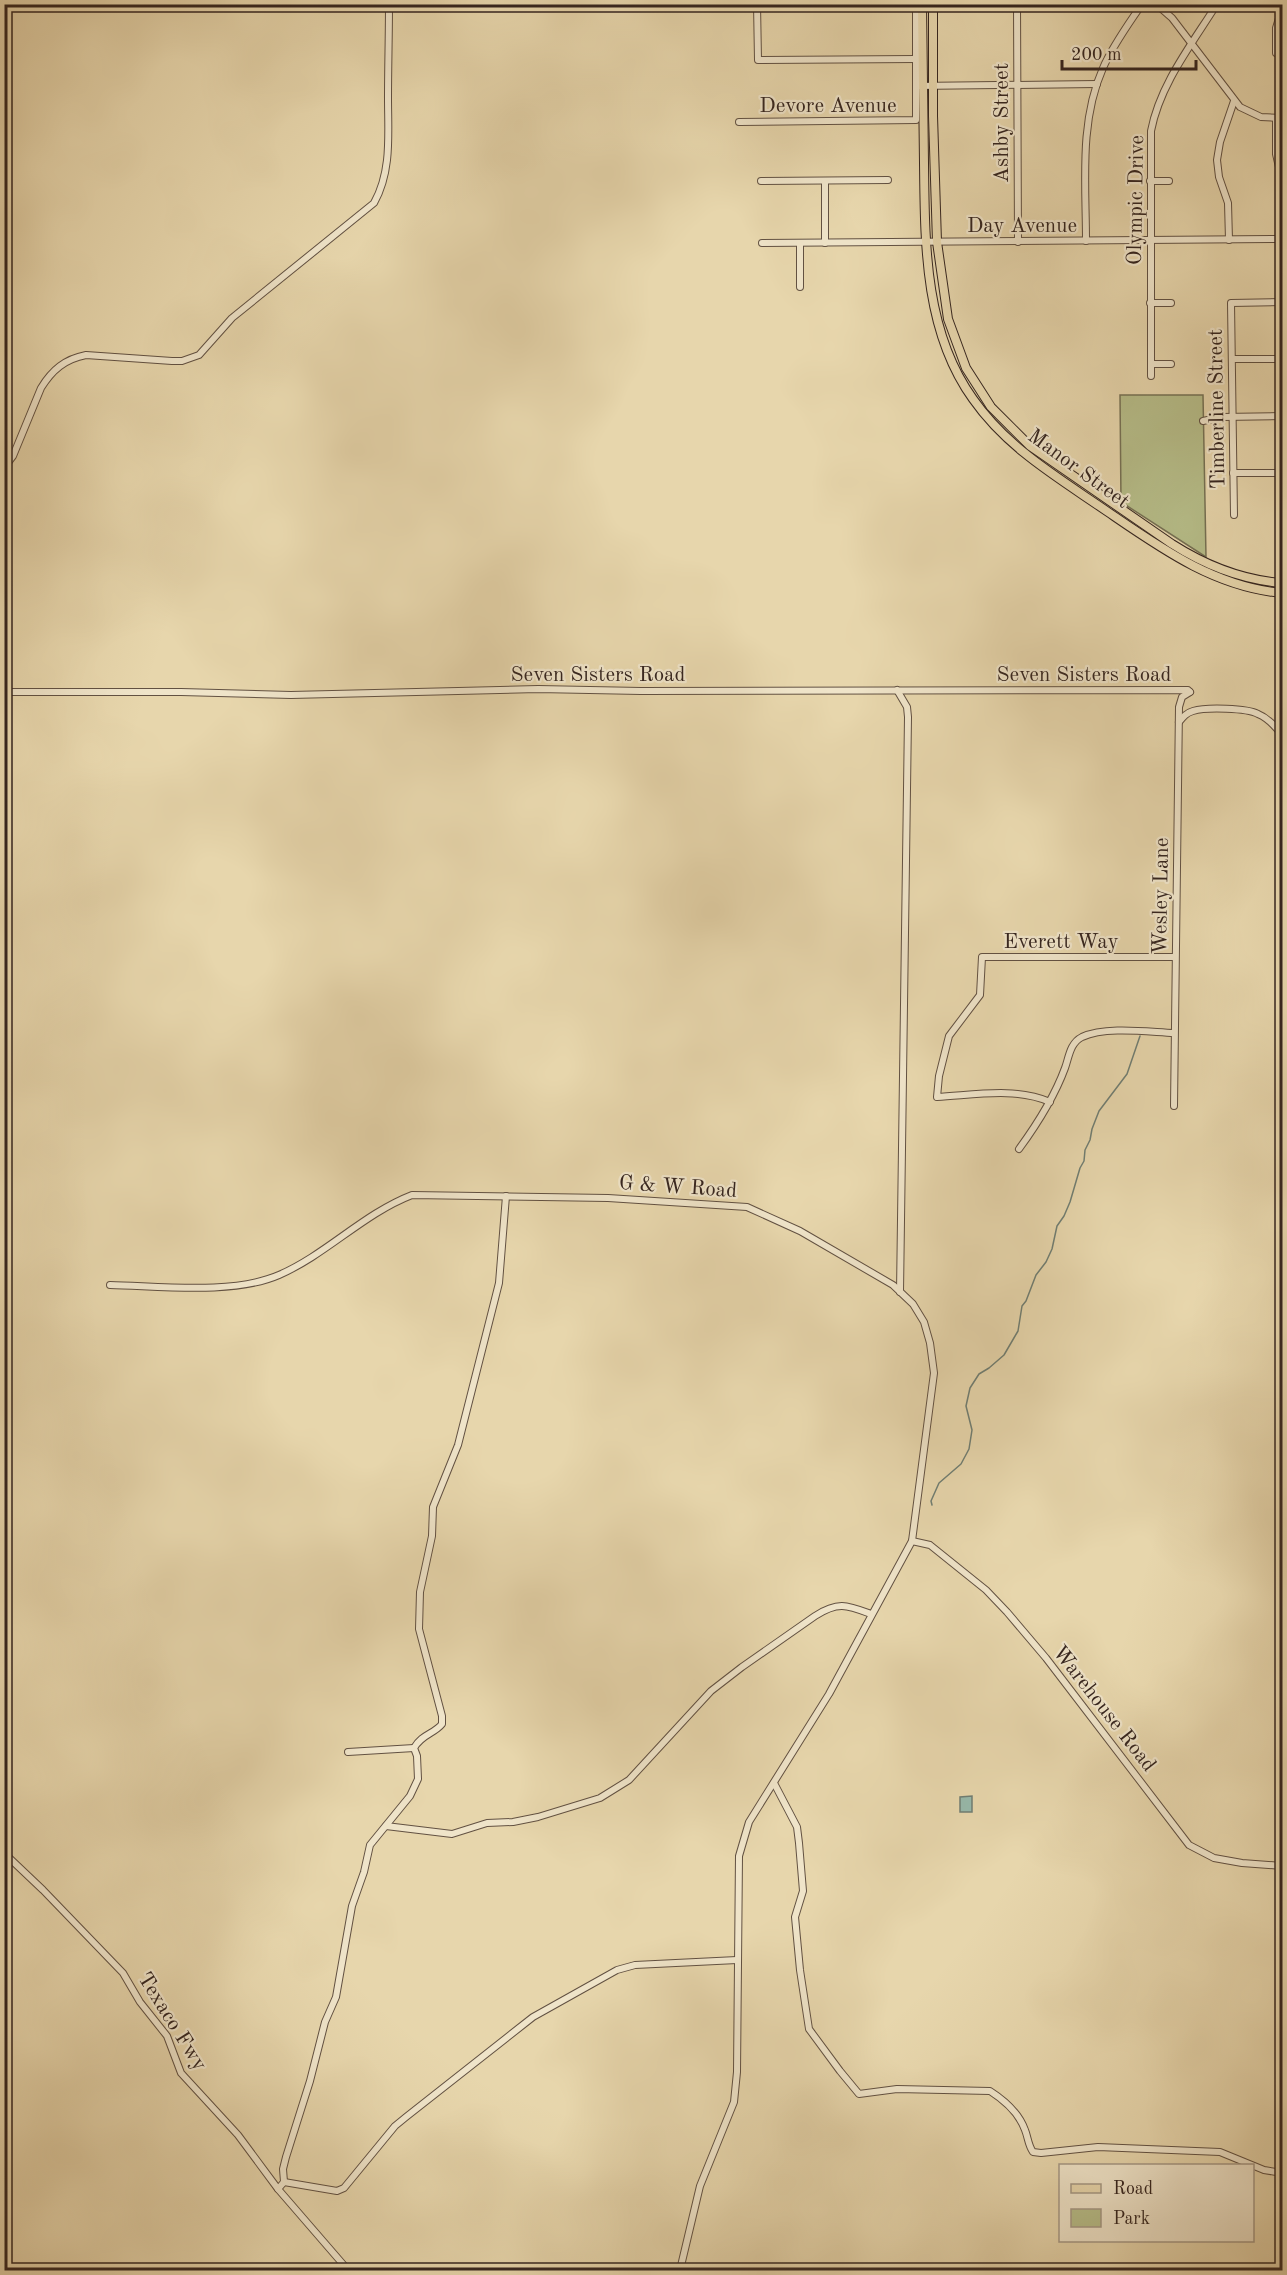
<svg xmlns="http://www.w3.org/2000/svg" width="1287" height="2275" viewBox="0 0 1287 2275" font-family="'Old Standard TT',serif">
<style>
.green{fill:#b6bd89;stroke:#767154;stroke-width:1.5}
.water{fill:#97b9ab;stroke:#707e73;stroke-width:1.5}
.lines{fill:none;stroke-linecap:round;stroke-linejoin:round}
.stream{stroke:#707e73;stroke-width:1.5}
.minor-casing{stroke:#625142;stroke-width:8}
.major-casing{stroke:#35251f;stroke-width:10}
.minor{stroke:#efe4c9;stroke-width:6}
.major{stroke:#e7d6ac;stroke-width:8}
.labels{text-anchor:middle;stroke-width:4.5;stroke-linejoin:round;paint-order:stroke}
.street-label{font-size:21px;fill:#35251f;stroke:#efe4c9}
</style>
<rect width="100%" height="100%" fill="#e7d6ac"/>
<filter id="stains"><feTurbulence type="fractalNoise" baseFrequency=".00333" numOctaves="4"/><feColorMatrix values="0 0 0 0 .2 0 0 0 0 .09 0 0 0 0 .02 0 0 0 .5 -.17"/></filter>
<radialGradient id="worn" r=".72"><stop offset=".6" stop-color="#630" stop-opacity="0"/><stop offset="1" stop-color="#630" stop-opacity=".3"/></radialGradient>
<!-- green -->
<polygon class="green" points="1120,395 1203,395 1206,557 1121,502"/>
<!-- water -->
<polygon class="water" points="972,1796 972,1812 960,1812 960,1797"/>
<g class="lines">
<!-- stream -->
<polyline class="stream" points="932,1505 931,1501 939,1483 961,1464 969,1449 972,1430 966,1406 970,1388 979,1374 989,1368 1004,1355 1018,1331 1022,1306 1026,1301 1036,1275 1046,1262 1052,1249 1057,1226 1064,1216 1070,1202 1080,1168 1084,1161 1085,1150 1090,1140 1092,1129 1099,1111 1127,1074 1140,1036"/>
<!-- minor casing -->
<g class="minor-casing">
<g id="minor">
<polyline points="757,4 758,60 916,59"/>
<polyline points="916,4 916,86 1097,84"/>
<polyline points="1017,4 1018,242"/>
<polyline points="1156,4 1172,18 1240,107 1261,117 1282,118"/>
<polyline points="1276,53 1276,28 1282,9"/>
<polyline points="1276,119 1276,154 1282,180"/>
<polyline points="739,122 916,120 916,86"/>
<polyline points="761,181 888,180"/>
<polyline points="825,181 825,243"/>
<polyline points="1150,181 1169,181"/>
<polyline points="1229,240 1228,203 1219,177 1217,160 1220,142 1234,101"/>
<path d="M1086,241C1086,183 1079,122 1103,68C1113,45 1128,25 1142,4"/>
<polyline points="762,243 1282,239"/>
<polyline points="800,243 800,287"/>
<polyline points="1150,303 1171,303"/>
<polyline points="1232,359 1282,359"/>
<polyline points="1151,364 1171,364"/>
<path d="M1151,376V131C1160,84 1192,44 1217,4"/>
<polyline points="1203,421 1222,417 1282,416"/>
<path d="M4,468L13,456L41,388C52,370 65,359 86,355L172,361H182L199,355L232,318L374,203C392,171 388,134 388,98C388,67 389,36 389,4"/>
<polyline points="1233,473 1282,473"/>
<polyline points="1234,515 1231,303 1282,302"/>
<polyline points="897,690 907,707 908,717 900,1292"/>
<polyline points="4,692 181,692 291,695 538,689 641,691 1188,690 1190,692"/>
<path d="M1179,722C1183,717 1186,713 1193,711C1206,707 1247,708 1258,714C1268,718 1276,727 1282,735"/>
<path d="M1050,1102C1015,1087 975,1095 937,1097L939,1076L949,1036L980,995L982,957H1175"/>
<polyline points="1174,1106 1179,707 1182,697 1190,692"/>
<path d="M1019,1149C1038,1123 1054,1098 1065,1068C1069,1057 1070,1043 1082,1037C1106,1026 1148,1032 1174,1033"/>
<path d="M110,1285C160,1286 233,1295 279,1275C327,1254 363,1214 412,1195L608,1198L747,1207L800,1231L893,1285L913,1304L924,1322L930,1343L934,1373L912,1541L829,1694L749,1822L739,1856L737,2072L734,2102L700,2186L680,2270"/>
<polyline points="912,1541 930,1545 986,1590 1007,1612 1046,1658 1189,1845 1214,1858 1242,1863 1282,1866"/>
<polyline points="348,1752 414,1748"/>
<path d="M774,1783L797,1827L799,1843L803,1891L795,1917L800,1970L809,2029L840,2071L859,2094L897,2089L990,2091C1004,2100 1019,2113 1025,2130C1028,2137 1028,2145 1033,2152L1041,2153L1098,2147L1220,2152L1264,2170L1282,2173"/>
<path d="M386,1826L452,1834L487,1823L513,1822L538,1817L600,1798L629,1780L711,1691L742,1667L815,1616C838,1601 847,1605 871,1614"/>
<polyline points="4,1853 43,1890 123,1973 140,2002 167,2036 181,2073 238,2135 278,2189 348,2270"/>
<polyline points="284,2182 337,2191 344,2188 395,2126 406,2117 533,2017 617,1970 635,1965 737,1960"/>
<path d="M278,2189L284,2182L283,2169L286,2157L310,2081L325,2022L336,1997L352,1906L364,1872L370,1845L410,1796L418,1779L417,1756L414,1748C422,1734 434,1734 442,1724V1716L419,1629L420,1592L432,1536L433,1507L458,1445L499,1283L506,1196"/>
</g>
</g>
<!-- major casing -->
<g class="major-casing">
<g id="major">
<path d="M922,4C923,57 923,110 924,163C925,243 924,331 973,399C1008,449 1059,478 1108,512C1162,549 1215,587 1282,593"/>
<path d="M933,4V116L937,242L948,319L966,368L991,407L1030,446L1172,544C1205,565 1243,580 1282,583"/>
</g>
</g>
<!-- minor -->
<use href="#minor" class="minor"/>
<!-- major -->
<use href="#major" class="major"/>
</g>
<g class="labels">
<!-- street labels -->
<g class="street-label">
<text x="828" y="112">Devore Avenue</text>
<text transform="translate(1001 123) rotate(-90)" y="7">Ashby Street</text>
<text transform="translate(1135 200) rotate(-89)" y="7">Olympic Drive</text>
<text x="1022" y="232">Day Avenue</text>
<text transform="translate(1216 409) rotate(-91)" y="7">Timberline Street</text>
<text transform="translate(1079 468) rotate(36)" y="7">Manor Street</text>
<text x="598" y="681">Seven Sisters Road</text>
<text x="1084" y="681">Seven Sisters Road</text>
<text transform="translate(1160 896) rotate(-89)" y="7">Wesley Lane</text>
<text x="1061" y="948">Everett Way</text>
<text transform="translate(678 1186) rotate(4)" y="7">G &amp; W Road</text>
<text transform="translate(1105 1708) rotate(52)" y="7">Warehouse Road</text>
<text transform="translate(173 2021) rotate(58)" y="7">Texaco Fwy</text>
</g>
</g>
<!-- margin -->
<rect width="1287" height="2275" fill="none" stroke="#e7d6ac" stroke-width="24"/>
<rect x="6" y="6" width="1275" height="2263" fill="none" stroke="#35251f" stroke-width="3"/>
<rect x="12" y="12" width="1263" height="2251" fill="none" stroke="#35251f" stroke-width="1.5"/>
<!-- legend -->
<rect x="1059" y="2164" width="195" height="78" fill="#efe4c9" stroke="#a59885" stroke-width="1.5"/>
<rect x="1071" y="2184" width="30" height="9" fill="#e7d6ac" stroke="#a59885" stroke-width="1.5"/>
<text x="1113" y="2194" font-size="18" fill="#35251f">Road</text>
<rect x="1071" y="2209" width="30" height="18" fill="#b6bd89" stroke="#a59885" stroke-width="1.5"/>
<text x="1113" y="2224" font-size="18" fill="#35251f">Park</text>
<!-- scale -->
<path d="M1062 60v9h134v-9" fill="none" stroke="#35251f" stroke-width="3"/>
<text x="1071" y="60" font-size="18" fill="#35251f" stroke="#efe4c9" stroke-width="4.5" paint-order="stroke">200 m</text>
<rect width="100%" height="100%" filter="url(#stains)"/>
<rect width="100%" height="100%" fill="url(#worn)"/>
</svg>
